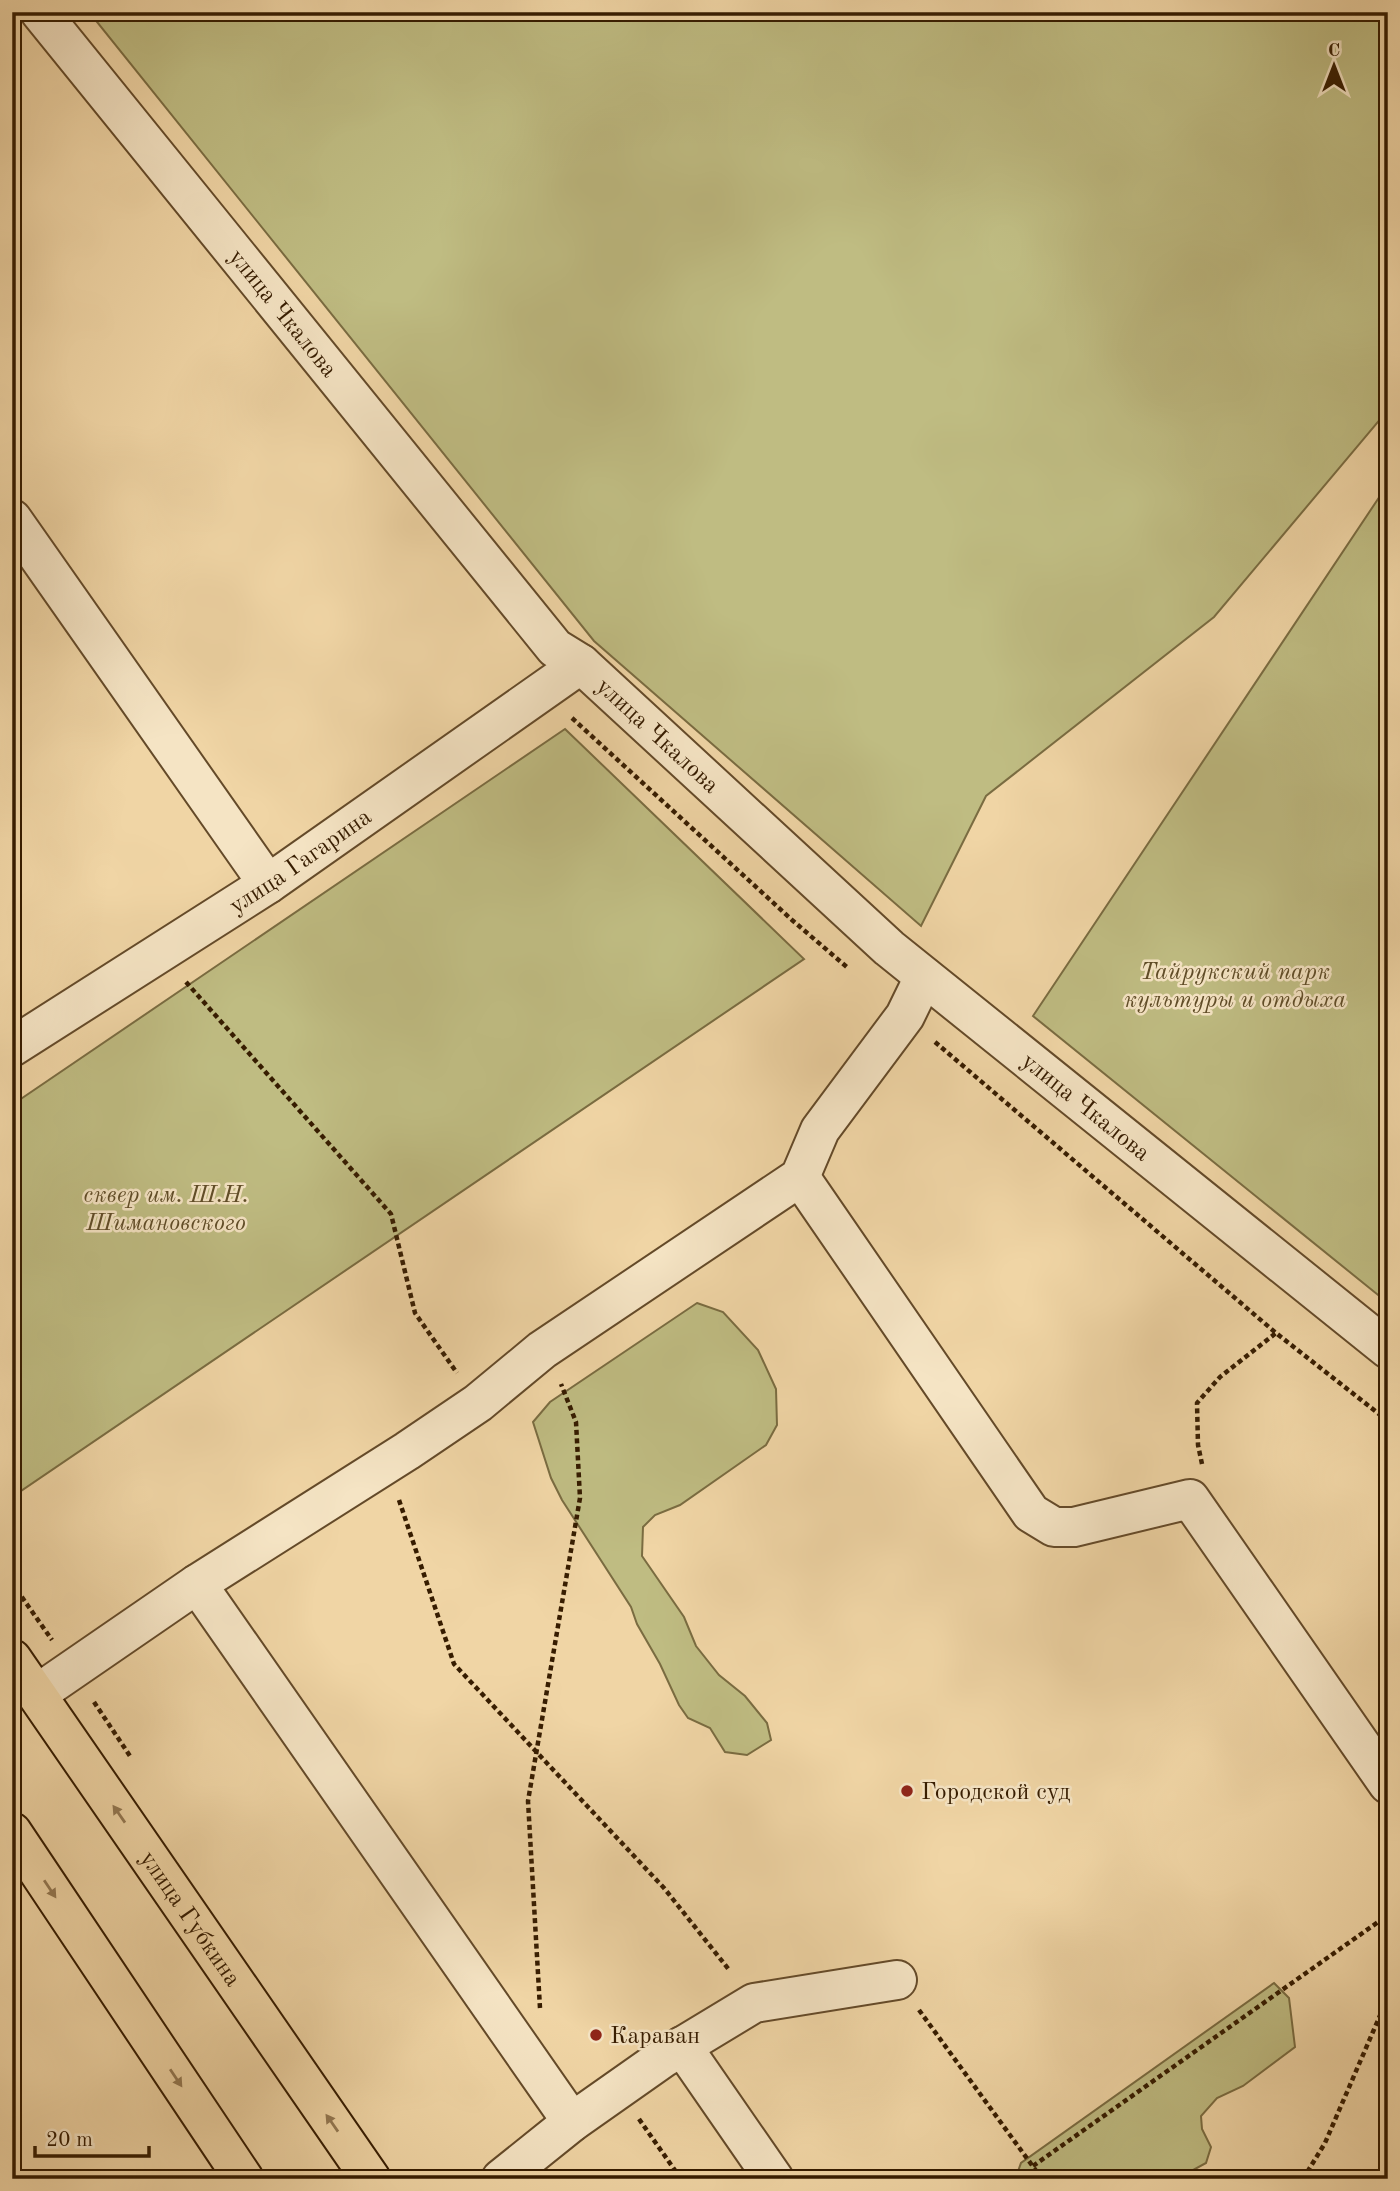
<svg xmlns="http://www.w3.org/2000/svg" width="1400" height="2191" viewBox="0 0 1400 2191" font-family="'Old Standard TT',serif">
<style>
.green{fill:#bfbc82;stroke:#7a6c41;stroke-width:2}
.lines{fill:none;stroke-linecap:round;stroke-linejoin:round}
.minor-casing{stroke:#644a29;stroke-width:42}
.major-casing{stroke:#361c00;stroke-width:42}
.path{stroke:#361c00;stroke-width:4.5;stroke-dasharray:5 3.5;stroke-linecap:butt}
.minor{stroke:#f5e4c4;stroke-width:38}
.major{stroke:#f0d5a5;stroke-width:38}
.oneway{fill:#937852}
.poi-dot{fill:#8f2418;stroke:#f5e4c4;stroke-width:2.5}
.labels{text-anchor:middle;stroke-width:5;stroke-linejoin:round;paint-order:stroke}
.street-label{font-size:24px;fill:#361c00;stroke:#f5e4c4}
.park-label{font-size:24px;font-style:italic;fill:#5f4c27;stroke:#f5e4c4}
.poi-label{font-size:24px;fill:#361c00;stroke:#f5e4c4;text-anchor:start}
</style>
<rect width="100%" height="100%" fill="#f0d5a5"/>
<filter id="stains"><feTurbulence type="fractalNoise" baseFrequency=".00286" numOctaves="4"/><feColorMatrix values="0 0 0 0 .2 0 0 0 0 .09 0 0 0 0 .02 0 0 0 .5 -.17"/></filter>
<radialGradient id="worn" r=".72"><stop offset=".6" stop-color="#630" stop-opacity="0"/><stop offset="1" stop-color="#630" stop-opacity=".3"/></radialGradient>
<!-- green -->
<g class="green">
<polygon points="89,12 1388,12 1388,410 1214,617 986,796 921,926 594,641"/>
<polygon points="1388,484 1388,1303 1033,1016"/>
<polygon points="565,729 804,959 12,1497 12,1105"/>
<polygon points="697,1303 723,1312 758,1350 776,1389 777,1425 766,1445 680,1505 655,1515 643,1527 642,1556 684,1617 696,1646 719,1675 745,1696 767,1723 771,1740 747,1755 725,1752 710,1728 688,1718 679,1705 660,1664 637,1624 631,1607 562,1500 551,1478 533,1422 550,1402"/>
<polygon points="1274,1983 1289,1998 1295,2047 1243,2086 1217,2098 1201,2116 1202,2129 1211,2147 1206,2163 1193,2170 1187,2179 1018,2179 1016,2177 1021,2163"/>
</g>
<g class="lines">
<!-- minor casing -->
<g class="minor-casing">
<g id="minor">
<path id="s1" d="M40,12L555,648L581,664L889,948L1388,1349"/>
<polyline points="12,519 268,884"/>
<path id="s2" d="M12,1047L268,884L581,664"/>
<polyline points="800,1177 1031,1513 1054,1527 1074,1527 1190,1499 1388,1784"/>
<polyline points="197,1584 572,2122"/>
<polyline points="37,1694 197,1584 407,1451 478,1403 542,1350 800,1177 820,1130 905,1016 924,977"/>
<polyline points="682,2046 774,2179"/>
<polyline points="501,2179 572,2122 663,2058 754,2003 897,1980"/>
</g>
</g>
<!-- major casing -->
<g class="major-casing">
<g id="major">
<path id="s3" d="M12,1659L371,2179"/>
<polyline points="12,1832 244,2179"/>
</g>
</g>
<!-- path -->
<g class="path">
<polyline points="572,718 792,920 848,968"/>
<polyline points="186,982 391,1214 415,1313 457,1373"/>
<polyline points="935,1042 1276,1333 1388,1421"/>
<polyline points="1202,1464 1198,1445 1197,1403 1220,1377 1276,1333"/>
<polyline points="399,1500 454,1664 664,1888 730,1971"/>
<polyline points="12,1583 52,1640"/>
<polyline points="94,1702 130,1756"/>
<polyline points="540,2008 528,1801 580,1498 576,1422 561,1384"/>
<polyline points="919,2010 1042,2179"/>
<polyline points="639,2119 681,2179"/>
<polyline points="1033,2166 1388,1915"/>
<polyline points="1303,2179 1325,2143 1388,1997"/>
</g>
<!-- minor -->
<use href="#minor" class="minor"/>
<!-- major -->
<use href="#major" class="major"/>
</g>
<!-- one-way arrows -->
<defs><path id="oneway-solid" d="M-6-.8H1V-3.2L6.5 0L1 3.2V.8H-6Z" transform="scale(1.75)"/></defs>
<g class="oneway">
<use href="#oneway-solid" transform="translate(119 1814) rotate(-125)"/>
<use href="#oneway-solid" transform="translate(50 1889) rotate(56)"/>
<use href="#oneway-solid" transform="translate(176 2078) rotate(56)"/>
<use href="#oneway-solid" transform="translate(332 2123) rotate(-125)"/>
</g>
<!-- markers -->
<g class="poi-dot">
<circle cx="907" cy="1791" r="7"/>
<circle cx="596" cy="2035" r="7"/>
</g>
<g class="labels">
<!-- street labels -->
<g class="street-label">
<text dy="8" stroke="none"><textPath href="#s1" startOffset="387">улица Чкалова</textPath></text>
<text dy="8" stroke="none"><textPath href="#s1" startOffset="954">улица Чкалова</textPath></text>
<text dy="8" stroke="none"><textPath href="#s2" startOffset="343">улица Гагарина</textPath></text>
<text dy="8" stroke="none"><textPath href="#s1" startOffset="1521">улица Чкалова</textPath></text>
<text dy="8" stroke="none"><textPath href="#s3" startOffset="315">улица Губкина</textPath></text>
</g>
<!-- park labels -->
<g class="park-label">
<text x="1235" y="979">Тайрукский парк<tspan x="1235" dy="28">культуры и отдыха</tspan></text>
<text x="166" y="1202">сквер им. Ш.Н.<tspan x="166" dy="28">Шимановского</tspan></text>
</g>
<!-- poi labels -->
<g class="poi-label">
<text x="921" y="1799">Городской суд</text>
<text x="610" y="2043">Караван</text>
</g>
</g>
<!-- margin -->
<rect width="1400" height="2191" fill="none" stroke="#f0d5a5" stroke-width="42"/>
<rect x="14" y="14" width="1372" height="2163" fill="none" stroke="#361c00" stroke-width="3.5"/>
<rect x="21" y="21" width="1358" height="2149" fill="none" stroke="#361c00" stroke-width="2"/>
<!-- north arrow -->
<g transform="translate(1334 66)" stroke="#f5e4c4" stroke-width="5" paint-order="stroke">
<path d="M0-5L12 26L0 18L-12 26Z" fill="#361c00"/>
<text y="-10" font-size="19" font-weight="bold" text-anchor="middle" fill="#361c00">С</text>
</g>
<!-- scale -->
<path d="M35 2146v10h114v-10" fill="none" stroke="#361c00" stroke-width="3.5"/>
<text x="46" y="2146" font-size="21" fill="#361c00" stroke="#f5e4c4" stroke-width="5" paint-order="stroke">20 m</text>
<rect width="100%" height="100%" filter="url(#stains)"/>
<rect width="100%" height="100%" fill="url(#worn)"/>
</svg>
